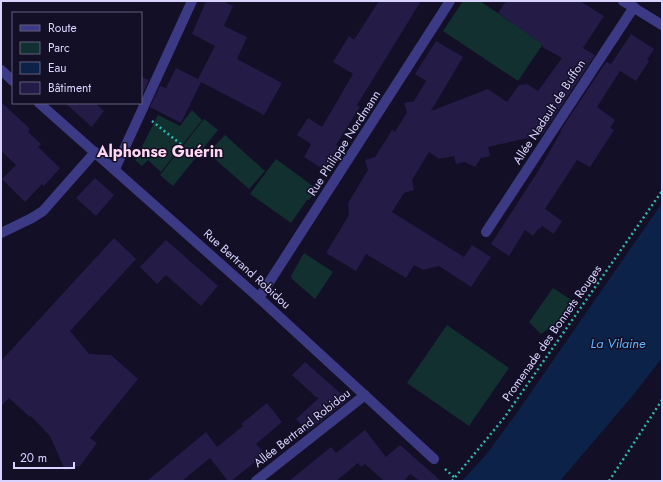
<svg xmlns="http://www.w3.org/2000/svg" width="663" height="482" viewBox="0 0 663 482" font-family="Jost,sans-serif">
<style>
.green{fill:#12302f}
.water{fill:#0c2248}
.building{fill:#241b47}
.lines{fill:none;stroke-linecap:round;stroke-linejoin:round}
.path{stroke:#2fb8b0;stroke-width:2.5;stroke-dasharray:2 3;stroke-linecap:butt}
.street{stroke:#3d3a85;stroke-width:10}
.labels{text-anchor:middle;stroke-width:3;stroke-linejoin:round;paint-order:stroke}
.street-label{font-size:12px;fill:#d9d4ff;stroke:#130f26}
.water-label{font-size:13px;font-style:italic;fill:#62b6ff;stroke:#130f26}
.district-label{font-size:16px;font-weight:bold;fill:#ffd6f0;stroke:#130f26}
</style>
<rect width="100%" height="100%" fill="#130f26"/>
<!-- green -->
<g class="green">
<polygon points="463,1 480,1 543,44 518,81 443,31"/>
<polygon points="192,110 202,120 161,172 148,160 142,166 135,160 158,115 180,126"/>
<polygon points="204,119 218,130 173,186 160,175"/>
<polygon points="225,135 265,171 249,189 208,153"/>
<polygon points="276,159 317,189 309,200 307,200 291,223 250,194"/>
<polygon points="304,253 333,272 315,299 292,279 291,276"/>
<polygon points="553,288 573,301 569,308 572,312 541,334 529,322"/>
<polygon points="447,325 509,368 469,426 407,383"/>
</g>
<!-- water -->
<polygon class="water" points="662,203 662,358 634,394 560,481 462,481 485,456 518,411"/>
<!-- building -->
<g class="building">
<polygon points="206,1 223,1 233,6 224,26 247,37 237,59 282,83 264,115 201,82 181,123 150,107 160,86 166,88 176,68 198,79 215,46 192,34"/>
<polygon points="379,1 421,1 357,105 360,107 336,145 339,147 324,170 304,157 311,144 297,135 308,118 322,127 353,74 333,62 349,36 354,40"/>
<polygon points="506,1 580,1 604,16 583,48 595,55 542,135 488,147 490,156 481,158 475,167 465,162 456,164 454,156 439,159 429,152 412,180 414,190 404,193 392,212 464,257 472,245 491,257 471,287 439,266 423,270 414,265 406,278 366,254 356,271 326,253 349,215 348,203 368,170 365,160 375,157 387,138 392,130 395,132 407,112 404,103 414,101 426,81 415,74 436,41 463,57 431,111 488,89 507,102 519,85 527,84 538,91 562,58 542,47 543,45 498,13"/>
<polygon points="631,34 654,49 647,60 649,61 636,81 620,71 597,107 615,120 610,128 614,130 590,167 577,160 545,209 562,221 554,234 542,226 540,229 539,228 533,236 525,230 509,256 491,244 540,168 562,130 560,131 606,62 611,64"/>
<polygon points="141,77 149,80 141,97"/>
<polygon points="1,102 30,129 28,132 41,144 38,147 60,168 44,186 42,184 25,202 2,179 16,165 1,151"/>
<polygon points="65,103 95,103 104,111 92,127"/>
<polygon points="95,178 114,195 96,216 76,198"/>
<polygon points="114,238 136,259 70,331 89,354 111,355 138,379 90,438 97,443 80,466 65,470 50,436 31,416 30,417 9,398 1,406 1,361"/>
<polygon points="166,240 218,286 201,306 166,275 157,284 140,267"/>
<polygon points="305,362 348,400 307,432 296,419 319,398 316,397 292,375"/>
<polygon points="267,403 282,422 256,444 265,454 231,481 228,481 210,458 182,481 147,481 206,432 217,447 243,426 241,424"/>
<polygon points="365,430 386,457 400,445 441,481 420,481 410,474 404,481 384,481 365,464 361,467 358,463 336,481 289,481 331,447 336,453"/>
</g>
<g class="lines">
<!-- path -->
<g class="path">
<polyline points="152,121 183,146"/>
<polyline points="445,469 455,478"/>
<polyline points="452,481 504,418 662,191"/>
<polyline points="609,481 662,400"/>
</g>
<!-- street -->
<g class="street">
<polyline points="623,1 662,25"/>
<polyline points="1,70 13,81"/>
<polyline points="39,103 259,298 434,459"/>
<polyline points="115,169 192,1"/>
<polyline points="486,232 634,7"/>
<polyline points="1,233 32,218 43,211 95,152"/>
<polyline points="259,298 450,1"/>
<polyline points="256,481 365,395"/>
</g>
</g>
<g class="labels">
<!-- street labels -->
<g class="street-label">
<text transform="translate(549 112) rotate(-57)" y="4">Allée Nadault de Buffon</text>
<text transform="translate(344 143) rotate(-57)" y="4">Rue Philippe Nordmann</text>
<text transform="translate(247 269) rotate(42)" y="4">Rue Bertrand Robidou</text>
<text transform="translate(552 333) rotate(-55)" y="4">Promenade des Bonnets Rouges</text>
<text transform="translate(302 428) rotate(-38)" y="4">Allée Bertrand Robidou</text>
</g>
<!-- water labels -->
<g class="water-label">
<text x="618" y="348">La Vilaine</text>
</g>
<!-- district labels -->
<g class="district-label">
<text x="160" y="157">Alphonse Guérin</text>
</g>
</g>
<!-- border -->
<rect width="663" height="482" fill="none" stroke="#d9d4ff" stroke-width="4"/>
<!-- legend -->
<rect x="12" y="12" width="130" height="92" fill="#130f26" stroke="#625e7d"/>
<rect x="20" y="25" width="20" height="6" fill="#3d3a85" stroke="#625e7d"/>
<text x="48" y="32" font-size="12" fill="#d9d4ff">Route</text>
<rect x="20" y="42" width="20" height="12" fill="#12302f" stroke="#625e7d"/>
<text x="48" y="52" font-size="12" fill="#d9d4ff">Parc</text>
<rect x="20" y="62" width="20" height="12" fill="#0c2248" stroke="#625e7d"/>
<text x="48" y="72" font-size="12" fill="#d9d4ff">Eau</text>
<rect x="20" y="82" width="20" height="12" fill="#241b47" stroke="#625e7d"/>
<text x="48" y="92" font-size="12" fill="#d9d4ff">Bâtiment</text>
<!-- scale -->
<path d="M14 462v6h60v-6" fill="none" stroke="#d9d4ff" stroke-width="2"/>
<text x="20" y="462" font-size="12" fill="#d9d4ff" stroke="#130f26" stroke-width="3" paint-order="stroke">20 m</text>
</svg>
